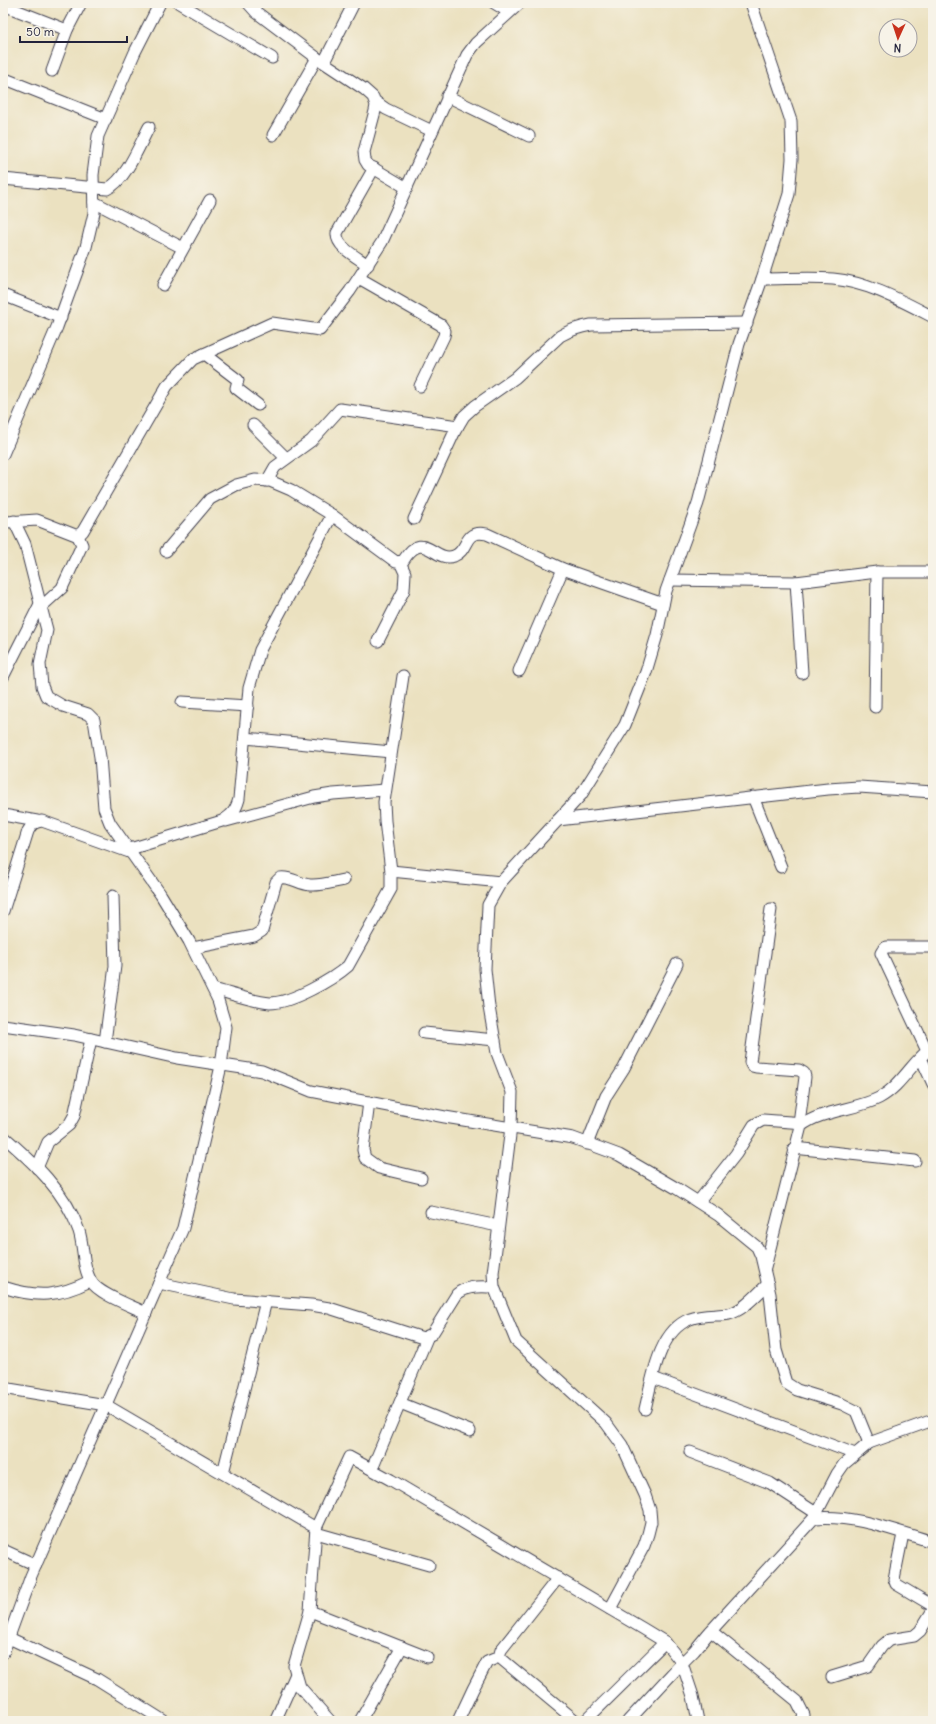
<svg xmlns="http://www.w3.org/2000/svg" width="936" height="1724" viewBox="0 0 936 1724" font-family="Delius,sans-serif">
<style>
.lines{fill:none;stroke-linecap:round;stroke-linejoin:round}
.minor-casing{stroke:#403f4f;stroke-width:13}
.minor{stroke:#fff;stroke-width:11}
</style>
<rect width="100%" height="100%" fill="#f7f3e8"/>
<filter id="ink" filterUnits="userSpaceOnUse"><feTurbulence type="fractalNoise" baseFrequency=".025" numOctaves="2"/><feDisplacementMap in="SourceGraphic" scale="8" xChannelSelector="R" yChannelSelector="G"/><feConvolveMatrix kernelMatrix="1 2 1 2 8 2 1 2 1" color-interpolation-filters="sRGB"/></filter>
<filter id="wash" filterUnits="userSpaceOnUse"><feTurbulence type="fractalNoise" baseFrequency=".012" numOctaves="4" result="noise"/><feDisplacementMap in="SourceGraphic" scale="16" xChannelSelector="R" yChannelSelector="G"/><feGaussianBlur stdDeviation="0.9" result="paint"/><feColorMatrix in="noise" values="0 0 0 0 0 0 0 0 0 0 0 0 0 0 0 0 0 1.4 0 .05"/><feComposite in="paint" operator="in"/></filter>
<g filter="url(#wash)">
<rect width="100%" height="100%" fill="#ebe1c0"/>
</g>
<g filter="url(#ink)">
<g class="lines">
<!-- minor casing -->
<g class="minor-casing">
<g id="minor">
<polyline points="179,3 272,58"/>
<polyline points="248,3 256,12 317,58 364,89 373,97 376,105 375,111 364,152 365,160 368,165 407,188"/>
<polyline points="494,3 509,12"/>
<polyline points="3,5 67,30"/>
<polyline points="324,62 354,3"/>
<polyline points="52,71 67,30 81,3"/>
<polyline points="3,78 106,119"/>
<polyline points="447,96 529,136"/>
<polyline points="376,102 386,109 432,131"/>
<polyline points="273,135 317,58"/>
<path d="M3,179L107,189C126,180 139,146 149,127"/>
<polyline points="94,202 183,248"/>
<path d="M368,265C357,257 336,247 337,233L374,168"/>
<polyline points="359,278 441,325 445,331 444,336 420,386"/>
<path d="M762,279C786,279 810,277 833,279C868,282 902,301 933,317"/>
<polyline points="163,285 210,200"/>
<polyline points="3,295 61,318"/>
<polyline points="204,354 238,380 236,388 258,405"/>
<polyline points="253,425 286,458"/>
<polyline points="3,454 57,327 86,247 94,213 93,175 98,136 135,52 160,3"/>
<polyline points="267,481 275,467 311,441 340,409 458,426"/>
<polyline points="3,519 7,522 37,520 78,536 83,531 167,386 193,359 272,323 320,330 350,291 382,242 467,55 476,43 520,3"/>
<path d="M414,519L455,431L464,416L475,406L515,378L560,336C570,330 579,327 591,325L747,323"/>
<polyline points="14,521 25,544 41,607"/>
<path d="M166,551L210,499L236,485L255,480L270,481L291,490L332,515L396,562L403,561C424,527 433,563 454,556C470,550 462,529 487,534L563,569L663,604"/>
<polyline points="670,580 796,582 877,572 933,572"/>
<polyline points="796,582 802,673"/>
<polyline points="378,641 404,590 405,573 400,562"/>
<polyline points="519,671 563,569"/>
<polyline points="3,677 40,604"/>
<polyline points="182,702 248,706"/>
<polyline points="875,707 877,572"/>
<polyline points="245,738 391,752"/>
<polyline points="753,797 781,867"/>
<polyline points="3,815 37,821"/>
<polyline points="558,820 828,789 859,787 933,792"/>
<polyline points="226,821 314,797 333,794 385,790"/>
<path d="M130,849L222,821C232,815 236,810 239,799L249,688L260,650L332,515"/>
<polyline points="391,871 501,882"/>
<polyline points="771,909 750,1062 752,1066 756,1067 799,1070 804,1073 805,1077 799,1123"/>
<path d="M3,911L28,831C31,825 34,822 42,821L132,853"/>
<path d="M193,948L254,936L262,931L276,882L280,878C290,876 299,884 310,885C321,886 333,882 344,880"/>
<path d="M213,989C229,993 255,1002 270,1003C291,1003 332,980 348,966L391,889V871L385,821L384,802L403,676"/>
<polyline points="3,1025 74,1035 177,1058 262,1071 311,1091 445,1117 573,1138 619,1155 676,1188 718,1215 757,1247 761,1256 770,1294 776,1350 786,1383 797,1390 842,1404 856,1411 869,1443"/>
<polyline points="424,1033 495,1040"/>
<polyline points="105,1042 115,966 113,896"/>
<polyline points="927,1051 881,953 884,948 887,947 933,947"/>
<polyline points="921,1058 933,1084"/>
<polyline points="369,1102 363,1150 365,1158 379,1168 421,1178"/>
<path d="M3,1136C33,1162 66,1192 79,1231C84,1246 82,1267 91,1281C98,1294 132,1306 146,1313"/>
<polyline points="587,1144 606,1096 624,1068 677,964"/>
<polyline points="794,1148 915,1161"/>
<polyline points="37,1168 48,1142 69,1125 74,1116 91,1039"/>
<polyline points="698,1202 736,1154 754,1125 763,1120 804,1123"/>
<polyline points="431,1212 498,1226"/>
<path d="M765,1268L801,1126C821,1110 856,1110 879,1098C903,1085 913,1059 933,1047"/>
<path d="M159,1283L234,1299L311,1305L329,1308L423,1338L432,1334L457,1294C468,1285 480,1287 494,1287"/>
<path d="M3,1287C37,1298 58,1297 90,1281"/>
<polyline points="653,1378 855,1454"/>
<path d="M3,1388L106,1405L316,1528L349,1457L391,1480L642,1628L665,1642L682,1663L694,1651L708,1634L814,1518C854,1514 895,1531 933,1542"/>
<polyline points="400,1403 470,1431"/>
<path d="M645,1409C652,1381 658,1331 690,1319C702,1314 717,1316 729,1314C744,1310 757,1294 768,1284"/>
<polyline points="690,1452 770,1483 816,1513"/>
<polyline points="372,1469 427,1338"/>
<polyline points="223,1473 266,1301"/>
<polyline points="814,1518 837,1474 844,1464 869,1443 933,1420"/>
<polyline points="316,1528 310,1611 294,1666 300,1687 330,1721"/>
<polyline points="316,1533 429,1565"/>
<polyline points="903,1534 894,1579 896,1584 933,1606"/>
<polyline points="3,1550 36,1565"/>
<polyline points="558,1578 501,1650 499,1657 576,1721"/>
<polyline points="610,1609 644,1546 648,1534 651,1522 650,1510 645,1495 622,1445 606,1423 516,1341 494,1287 493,1273 511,1127 512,1092 497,1053 489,1007 485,969 488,905 501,882 581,795 625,725 646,672 657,635 666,591 698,503 739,344 762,279 789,194 792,159 791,121 751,3"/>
<polyline points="310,1611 427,1657"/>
<polyline points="711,1631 797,1701 804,1715 802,1721"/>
<polyline points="9,1638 97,1679 164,1721"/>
<polyline points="3,1653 31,1576 183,1228 221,1066 226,1027 218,1000 189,941 161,895 110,823 104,808 100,757 94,720 88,714 63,706 46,696 42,686 40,664 47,630 41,607 62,588 82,545 78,536"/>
<polyline points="682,1663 693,1696 698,1721"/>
<polyline points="832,1677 868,1666 882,1646 889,1640 914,1636 920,1631 933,1610"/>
<polyline points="275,1721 296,1674"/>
<polyline points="360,1721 402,1647"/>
<polyline points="458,1721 473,1689 487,1662 499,1657"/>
<polyline points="585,1721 665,1642"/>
<polyline points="628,1721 682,1663"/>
</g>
</g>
<!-- minor -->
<use href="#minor" class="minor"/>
</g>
</g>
<!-- margin -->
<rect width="936" height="1724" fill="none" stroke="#f7f3e8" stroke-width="16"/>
<!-- north arrow -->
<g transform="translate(898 38) rotate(183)"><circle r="19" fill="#f7f3e8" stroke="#a29fa3"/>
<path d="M0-3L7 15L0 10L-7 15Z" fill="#c8321e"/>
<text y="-6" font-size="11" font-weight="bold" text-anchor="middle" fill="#22223b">N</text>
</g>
<!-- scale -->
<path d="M20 36v6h107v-6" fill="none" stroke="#22223b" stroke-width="2"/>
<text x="26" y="36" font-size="12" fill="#22223b" stroke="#f7f3e8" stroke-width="3" paint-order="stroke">50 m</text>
</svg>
